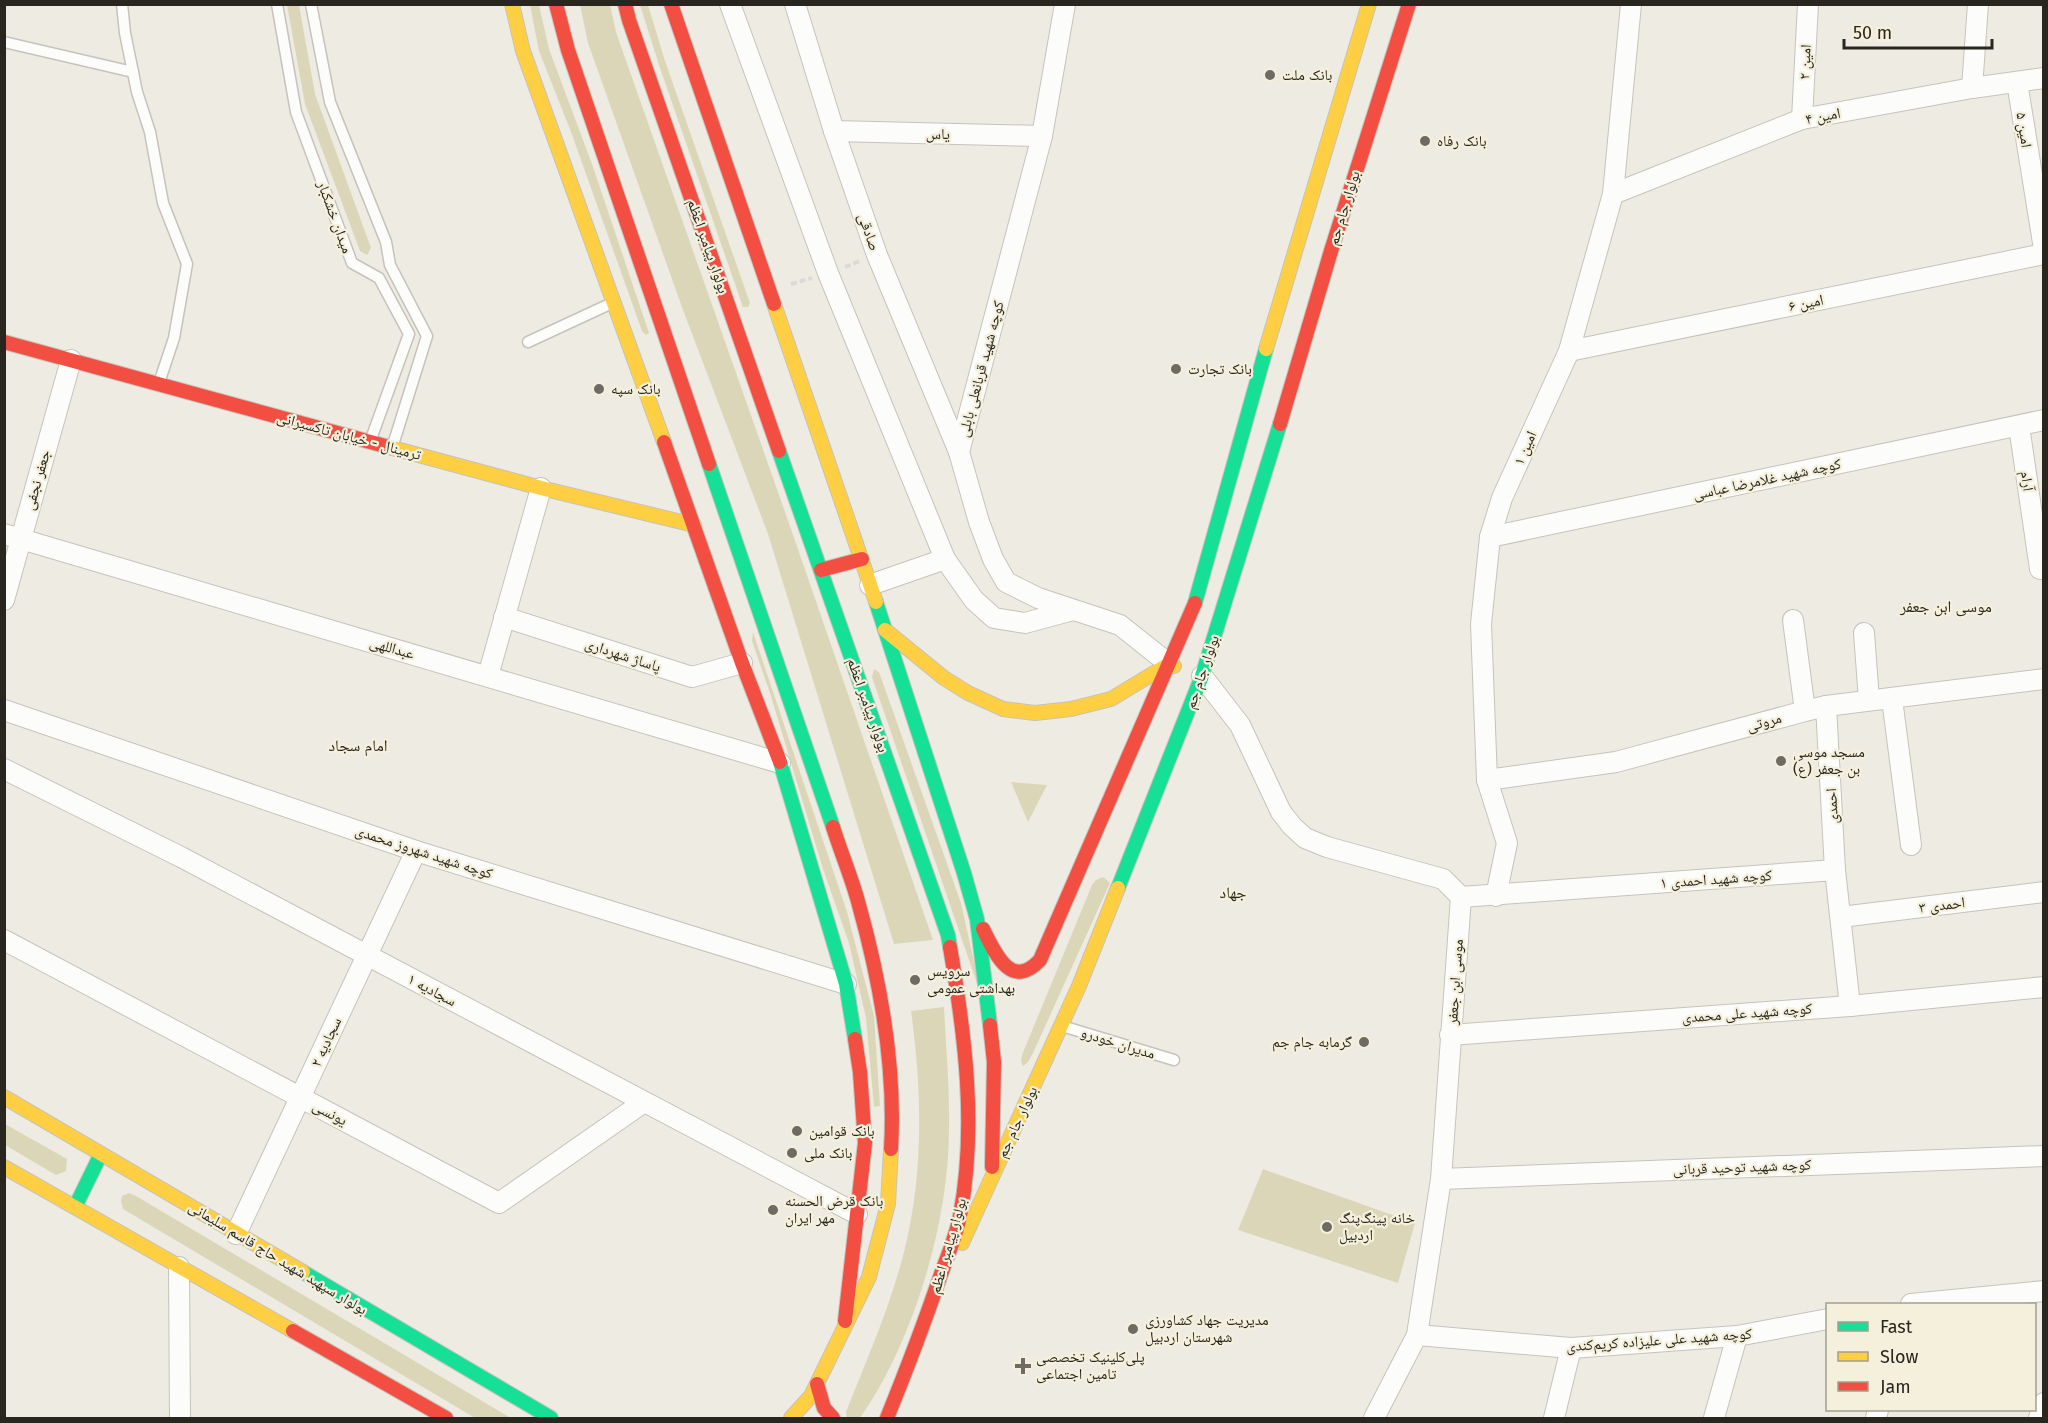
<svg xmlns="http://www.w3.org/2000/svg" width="2048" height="1423" viewBox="0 0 2048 1423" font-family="'Fira Sans','Noto Naskh Arabic',sans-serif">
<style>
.green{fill:#dcd6b9}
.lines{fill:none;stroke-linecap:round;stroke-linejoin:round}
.lane-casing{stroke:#c5c3bb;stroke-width:13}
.street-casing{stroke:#c5c3bb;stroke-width:22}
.fast-casing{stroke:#c5c3bb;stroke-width:16}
.slow-casing{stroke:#c5c3bb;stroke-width:16}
.jam-casing{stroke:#c5c3bb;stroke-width:16}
.path{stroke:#dbdad7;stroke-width:4;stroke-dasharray:6 3;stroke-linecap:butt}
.lane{stroke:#fcfcfb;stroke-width:10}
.street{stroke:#fcfcfb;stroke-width:20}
.fast{stroke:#16e098;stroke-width:14}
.slow{stroke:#ffcf43;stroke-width:14}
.jam{stroke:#f24e42;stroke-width:14}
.poi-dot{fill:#6d6b63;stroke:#f4f0dc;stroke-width:2}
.labels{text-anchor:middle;stroke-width:4.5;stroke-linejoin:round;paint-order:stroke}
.street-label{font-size:15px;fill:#28261f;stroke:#f4f0dc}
.poi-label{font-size:15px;fill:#28261f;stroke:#f4f0dc;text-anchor:start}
.neighbourhood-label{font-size:16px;fill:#28261f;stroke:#f4f0dc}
</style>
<rect width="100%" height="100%" fill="#eeece2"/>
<!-- green -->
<g class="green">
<polygon points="287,5 299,5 315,94 371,248 367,255 360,251 305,104"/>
<polygon points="530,5 539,5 549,49 592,164 649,333 646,335 642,331 571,132 539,51"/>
<polygon points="580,5 610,5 616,32 791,529 933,940 894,944 768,534 683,310 588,43"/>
<polygon points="640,5 648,5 665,61 750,303 748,307 743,307 660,68"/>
<polygon points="753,632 847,912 874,1016 880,1106 874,1107 866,1018 849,943 823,869 770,693 752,641"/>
<polygon points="874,669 879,672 961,903 982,998 872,677"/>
<polygon points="1011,782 1047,785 1028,822"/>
<polygon points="1103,877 1110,883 1033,1053 1028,1062 1023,1066 1021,1062 1022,1055 1092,885 1096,880"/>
<path d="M944,1007C946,1048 950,1089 949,1130C949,1222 913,1343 860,1418H847L846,1412C867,1359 890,1307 904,1252C924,1173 922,1091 911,1011Z"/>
<polygon points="5,1124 67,1159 66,1171 56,1175 5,1145"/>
<polygon points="1263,1169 1415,1223 1398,1283 1238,1230"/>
<polygon points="129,1193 136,1196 511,1418 475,1418 123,1209 121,1201 122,1196"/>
</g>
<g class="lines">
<!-- lane casing -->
<g class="lane-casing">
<g id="lane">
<polyline points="122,4 125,33 137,92 150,132 163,203 187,264 174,338 159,383"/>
<polyline points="277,4 296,112 352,263 379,278 409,334 371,439"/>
<polyline points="311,4 330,102 386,242 390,265 427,336 392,448"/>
<polyline points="4,42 133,72"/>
<polyline points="528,342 612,303"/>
<polyline points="1062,1026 1174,1060"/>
</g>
</g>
<!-- street casing -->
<g class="street-casing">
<g id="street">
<polyline points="730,4 828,273 945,559 974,600 994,618 1025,623 1073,610"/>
<polyline points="795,4 834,131 877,255 959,452"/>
<polyline points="1065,4 1042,136 959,452 979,522 993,559 1006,582 1038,598 1120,625 1169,664"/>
<polyline points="2017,82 2044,249"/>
<polyline points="1972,88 1978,4"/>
<polyline points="1802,119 1808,4"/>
<polyline points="834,131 1042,136"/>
<polyline points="1613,194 1802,119 1972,88 2044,78"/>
<polyline points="1569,351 2044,254"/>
<polyline points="2019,426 2040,569 2044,569"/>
<polyline points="4,534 780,763"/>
<polyline points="1490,537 2044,420"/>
<polyline points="870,585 945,559"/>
<polyline points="4,600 71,360"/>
<polyline points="504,617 692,677 742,663"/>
<polyline points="1793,620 1805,711"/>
<polyline points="1864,633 1869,700"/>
<polyline points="488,676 541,488"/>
<polyline points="1202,676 1240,725 1281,812 1292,826 1305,838 1327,847 1443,879 1461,897 1441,1179 1417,1335 1374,1418"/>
<polyline points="1892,699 1911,845"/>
<polyline points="1826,706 1835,870"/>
<polyline points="4,710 416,851 846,984"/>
<polyline points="4,769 181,857 857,1214"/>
<polyline points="1487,780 1616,762 1805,711 1826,706 2044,679"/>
<polyline points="1496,896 1507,843 1487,780 1481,624 1490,537 1502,498 1569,351 1613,194 1631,4"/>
<polyline points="1461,897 1835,870 1850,1006"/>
<polyline points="1841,917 2044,892"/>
<polyline points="4,940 499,1203 644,1102"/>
<polyline points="1450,1035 1850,1006 2044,987"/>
<polyline points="1441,1179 2044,1156"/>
<polyline points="236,1234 416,851"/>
<polyline points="179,1267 180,1418"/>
<polyline points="1911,1304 2044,1291"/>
<polyline points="1417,1335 1571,1348 1737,1336 1828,1319"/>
<polyline points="1554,1418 1571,1348"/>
<polyline points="1714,1418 1737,1336"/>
<polyline points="1876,1418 1878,1410"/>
<polyline points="2039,1418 2044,1403"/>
</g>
</g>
<!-- fast casing -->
<g class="fast-casing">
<g id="fast">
<polyline points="779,451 948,935 950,947"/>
<polyline points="709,464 833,827"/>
<polyline points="876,602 964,873 977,919 990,1025"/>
<polyline points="1195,603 1266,349"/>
<polyline points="780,762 846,984 855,1039"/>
<polyline points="1118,888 1202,676 1280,424"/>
<polyline points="75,1207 101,1154"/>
<polyline points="303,1272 551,1418"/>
</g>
</g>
<!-- slow casing -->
<g class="slow-casing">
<g id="slow">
<polyline points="512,4 523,51 664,442"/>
<polyline points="774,304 876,602"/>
<polyline points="1266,349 1369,4"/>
<polyline points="385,446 541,488 694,525"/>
<polyline points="885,630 944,678 968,693 1003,709 1035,713 1071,709 1111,699 1169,664 1174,666"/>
<polyline points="4,1097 303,1272"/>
<polyline points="4,1167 293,1331"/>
<polyline points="962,1243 1079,986 1118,888"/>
<polyline points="791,1418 811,1396 869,1277 888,1204 891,1149"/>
</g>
</g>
<!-- jam casing -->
<g class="jam-casing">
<g id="jam">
<polyline points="556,4 568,50 709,464"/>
<polyline points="625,4 629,20 779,451"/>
<polyline points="671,4 774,304"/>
<polyline points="4,342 385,446"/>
<polyline points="1280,424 1331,251 1409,4"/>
<polyline points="664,442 742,663 780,762"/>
<polyline points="821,570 862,559"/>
<path d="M833,827C841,853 852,878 859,905C881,984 896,1067 891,1149"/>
<path d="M983,929C995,953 1011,991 1040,960L1195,603"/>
<polyline points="990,1025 994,1062 992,1167"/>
<polyline points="845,1321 865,1143 860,1072 855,1039"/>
<polyline points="293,1331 446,1418"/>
<polyline points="817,1384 824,1408 833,1418"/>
<path d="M887,1418C906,1371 924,1324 940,1277C947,1257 956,1237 960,1216C977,1127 965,1035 950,947"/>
</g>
</g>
<!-- path -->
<g class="path">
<polyline points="845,267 860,261"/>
<polyline points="791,284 812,278"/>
</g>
<!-- lane -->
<use href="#lane" class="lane"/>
<!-- street -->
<use href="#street" class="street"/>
<!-- fast -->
<use href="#fast" class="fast"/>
<!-- slow -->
<use href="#slow" class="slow"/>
<!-- jam -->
<use href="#jam" class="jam"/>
</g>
<!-- markers -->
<g class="poi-dot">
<circle cx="1270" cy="75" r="6"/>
<circle cx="1425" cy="141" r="6"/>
<circle cx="1176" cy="369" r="6"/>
<circle cx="599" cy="389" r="6"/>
<circle cx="1781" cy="761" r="6"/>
<circle cx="915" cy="980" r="6"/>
<circle cx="1364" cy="1042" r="6"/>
<circle cx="797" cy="1131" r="6"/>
<circle cx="792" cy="1153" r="6"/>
<circle cx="773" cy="1210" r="6"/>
<circle cx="1327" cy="1227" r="6"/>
<circle cx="1133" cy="1329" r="6"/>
<path d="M1020 1357h6v6h6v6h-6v6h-6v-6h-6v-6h6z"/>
</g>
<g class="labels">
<!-- street labels -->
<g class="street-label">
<text transform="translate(1805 62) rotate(-87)" y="5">امین ۲</text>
<text transform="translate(1823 116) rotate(-11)" y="5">امین ۴</text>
<text transform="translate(2024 130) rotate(81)" y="5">امین ۵</text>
<text transform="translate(938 134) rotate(1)" y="5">یاس</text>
<text transform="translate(1344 208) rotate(-73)" y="5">بولوار جام جم</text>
<text transform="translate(335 217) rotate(70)" y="5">میدان خشکبار</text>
<text transform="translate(869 232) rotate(71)" y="5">صادقی</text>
<text transform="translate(708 246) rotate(71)" y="5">بولوار پیامبر اعظم</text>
<text transform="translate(1806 303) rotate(-12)" y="5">امین ۶</text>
<text transform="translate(981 369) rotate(-75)" y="5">کوچه شهید قربانعلی بابلی</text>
<text transform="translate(349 436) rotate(15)" y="5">ترمینال - خیابان تاکسیرانی</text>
<text transform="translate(1525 448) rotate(-66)" y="5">امین ۱</text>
<text transform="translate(1767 479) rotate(-12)" y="5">کوچه شهید غلامرضا عباسی</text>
<text transform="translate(37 480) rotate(-74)" y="5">جعفر نجفی</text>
<text transform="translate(2027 481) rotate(81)" y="5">آرام</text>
<text transform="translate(392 648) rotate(16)" y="5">عبداللهی</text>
<text transform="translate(623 655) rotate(18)" y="5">پاساژ شهرداری</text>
<text transform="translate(1202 672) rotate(-71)" y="5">بولوار جام جم</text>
<text transform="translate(868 705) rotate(71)" y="5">بولوار پیامبر اعظم</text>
<text transform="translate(1764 722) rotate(-15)" y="5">مروتی</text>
<text transform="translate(1832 806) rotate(-93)" y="5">احمدی</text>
<text transform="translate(424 852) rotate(18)" y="5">کوچه شهید شهروز محمدی</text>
<text transform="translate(1716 879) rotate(-4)" y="5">کوچه شهید احمدی ۱</text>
<text transform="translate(1942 905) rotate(-7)" y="5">احمدی ۳</text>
<text transform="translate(1455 982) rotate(-86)" y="5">موسی ابن جعفر</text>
<text transform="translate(432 990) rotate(28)" y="5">سجادیه ۱</text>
<text transform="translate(1747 1013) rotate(-4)" y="5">کوچه شهید علی محمدی</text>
<text transform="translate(326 1042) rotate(-65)" y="5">سجادیه ۲</text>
<text transform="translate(1118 1043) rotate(17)" y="5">مدیران خودرو</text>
<text transform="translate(330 1113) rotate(28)" y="5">یونسی</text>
<text transform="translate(1017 1122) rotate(-65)" y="5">بولوار جام جم</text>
<text transform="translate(1742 1167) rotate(-2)" y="5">کوچه شهید توحید قربانی</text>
<text transform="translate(948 1246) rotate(-74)" y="5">بولوار پیامبر اعظم</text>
<text transform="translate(278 1258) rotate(31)" y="5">بولوار سپهبد شهید حاج قاسم سلیمانی</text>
<text transform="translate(1659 1340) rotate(-4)" y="5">کوچه شهید علی علیزاده کریم‌کندی</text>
</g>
<!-- poi labels -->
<g class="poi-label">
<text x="1282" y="80">بانک ملت</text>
<text x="1437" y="146">بانک رفاه</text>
<text x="1188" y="374">بانک تجارت</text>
<text x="611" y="394">بانک سپه</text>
<text x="1793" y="757">مسجد موسی<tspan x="1793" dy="17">بن جعفر (ع)</tspan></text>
<text x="927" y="976">سرویس<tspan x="927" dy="17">بهداشتی عمومی</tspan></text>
<text x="1352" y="1047" text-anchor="end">گرمابه جام جم</text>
<text x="809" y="1136">بانک قوامین</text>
<text x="804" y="1158">بانک ملی</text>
<text x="785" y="1206">بانک قرض الحسنه<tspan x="785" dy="17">مهر ایران</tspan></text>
<text x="1339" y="1223">خانه پینگ‌پنگ<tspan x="1339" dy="17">اردبیل</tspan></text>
<text x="1145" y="1325">مدیریت جهاد کشاورزی<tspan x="1145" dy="17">شهرستان اردبیل</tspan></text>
<text x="1036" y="1362">پلی‌کلینیک تخصصی<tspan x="1036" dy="17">تامین اجتماعی</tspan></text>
</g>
<!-- neighbourhood labels -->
<g class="neighbourhood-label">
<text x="1946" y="612">موسی ابن جعفر</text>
<text x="358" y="751">امام سجاد</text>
<text x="1233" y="898">جهاد</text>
</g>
</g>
<!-- border -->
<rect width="2048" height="1423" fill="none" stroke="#28261f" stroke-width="12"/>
<!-- legend -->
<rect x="1826" y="1303" width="210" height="108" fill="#f4f0dc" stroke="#a29f90" stroke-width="1.5"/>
<rect x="1838" y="1322" width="30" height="9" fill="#16e098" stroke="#a29f90" stroke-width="1.5"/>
<text x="1880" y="1333" font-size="18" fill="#28261f">Fast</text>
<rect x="1838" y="1352" width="30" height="9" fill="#ffcf43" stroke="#a29f90" stroke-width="1.5"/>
<text x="1880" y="1363" font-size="18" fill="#28261f">Slow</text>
<rect x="1838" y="1382" width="30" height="9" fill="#f24e42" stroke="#a29f90" stroke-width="1.5"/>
<text x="1880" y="1393" font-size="18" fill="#28261f">Jam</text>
<!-- scale -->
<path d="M1844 39v9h148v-9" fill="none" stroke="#28261f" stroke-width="3"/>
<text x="1853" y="39" font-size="18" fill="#28261f" stroke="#f4f0dc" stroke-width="4.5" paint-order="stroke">50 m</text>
</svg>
